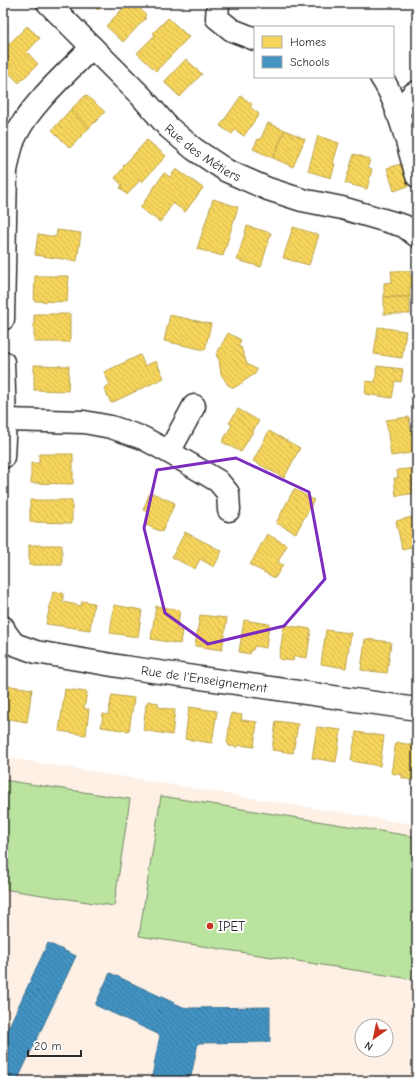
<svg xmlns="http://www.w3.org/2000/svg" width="420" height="1084" viewBox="0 0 420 1084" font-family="'Comic Neue',sans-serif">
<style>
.built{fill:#fef0e5;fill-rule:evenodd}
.pitch{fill:#bae39f;stroke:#728765}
.homes{fill:url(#homes-back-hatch);stroke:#b9a24d}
.schools{fill:url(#schools-back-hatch);stroke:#3c7495}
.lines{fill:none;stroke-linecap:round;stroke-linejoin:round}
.minor-casing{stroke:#2b2b2b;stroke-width:25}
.minor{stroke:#fff;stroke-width:22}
.marked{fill:none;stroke:#7b2cbf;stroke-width:3;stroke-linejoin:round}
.poi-dot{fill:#c8321e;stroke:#fff;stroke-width:1.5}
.labels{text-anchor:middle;stroke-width:4;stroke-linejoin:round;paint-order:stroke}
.street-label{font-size:13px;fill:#2b2b2b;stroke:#fff}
.poi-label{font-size:13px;fill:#2b2b2b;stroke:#fff;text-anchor:start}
</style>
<defs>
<pattern id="homes-back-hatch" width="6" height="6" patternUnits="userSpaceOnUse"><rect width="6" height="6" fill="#f6d55c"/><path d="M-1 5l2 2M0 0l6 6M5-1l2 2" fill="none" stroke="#d3b750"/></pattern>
<pattern id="schools-back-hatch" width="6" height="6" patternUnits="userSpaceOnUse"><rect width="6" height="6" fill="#4393c3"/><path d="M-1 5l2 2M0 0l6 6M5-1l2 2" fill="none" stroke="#38789f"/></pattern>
</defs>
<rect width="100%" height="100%" fill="#fff"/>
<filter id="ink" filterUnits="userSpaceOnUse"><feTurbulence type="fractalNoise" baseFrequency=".025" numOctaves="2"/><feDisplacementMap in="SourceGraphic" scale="8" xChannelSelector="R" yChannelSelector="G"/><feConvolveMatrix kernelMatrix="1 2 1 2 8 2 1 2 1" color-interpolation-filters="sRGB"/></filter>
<g filter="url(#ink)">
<!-- built -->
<path class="built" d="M3,757L417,825V1081H3ZM362,1026H386V1050H362Z"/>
<!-- pitch -->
<g class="pitch">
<polygon points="3,780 130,799 114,906 3,889"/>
<polygon points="161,796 417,837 417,980 139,936"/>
</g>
<!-- homes -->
<g class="homes">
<polygon points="84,3 105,3 98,10 92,4 89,8"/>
<polygon points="128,3 135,3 146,15 144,17 146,18 123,42 106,26"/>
<polygon points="168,18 189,37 156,71 137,53 155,35 153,33"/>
<polygon points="27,26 40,38 27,52 38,64 19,83 8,72 3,76 3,50"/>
<polygon points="186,59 202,74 180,97 164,82"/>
<polygon points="86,95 105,112 89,128 70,110"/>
<polygon points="241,96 252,104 250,107 259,114 244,136 235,130 232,134 220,126"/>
<polygon points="70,110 89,128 70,148 52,130"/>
<polygon points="268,123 285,130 273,158 253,149 258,139 260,140"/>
<polygon points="285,130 305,139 293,167 273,158"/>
<polygon points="318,136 339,143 333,163 335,164 331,178 308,171"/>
<polygon points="147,140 166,156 142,182 140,180 127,195 120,188 122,185 115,178 124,167 123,166"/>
<polygon points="354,154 370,159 368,167 372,169 367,189 345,183"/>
<polygon points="408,162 414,184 394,191 387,168"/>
<polygon points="176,169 203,188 185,212 173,203 160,222 140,208 164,173 170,177"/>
<polygon points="213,199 238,207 223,256 197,249"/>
<polygon points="247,226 271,233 261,267 237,260"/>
<polygon points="293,227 319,235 309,265 283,258"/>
<polygon points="57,230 81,233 77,261 35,255 38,234 56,237"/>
<polygon points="391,271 410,271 410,276 415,276 415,287 410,287 410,297 384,297 384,283 392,282"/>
<polygon points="35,276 69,276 67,302 34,301"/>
<rect x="384" y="297" width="26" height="17"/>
<rect x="34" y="314" width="36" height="28"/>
<polygon points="170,315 211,324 205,350 164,341"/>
<polygon points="378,327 406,331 402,358 374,354"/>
<polygon points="228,333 241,340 238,347 241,347 247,364 256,369 256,373 234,388 228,385 221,374 219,360 216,355"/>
<polygon points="140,355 145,366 156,361 164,378 111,403 104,388 110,385 104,372"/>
<polygon points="34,365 69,366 68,391 34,390"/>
<polygon points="377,366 403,369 401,382 395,381 392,398 365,394 366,381 375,382"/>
<polygon points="238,409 259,421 241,452 222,442 232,425 229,423"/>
<polygon points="409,417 411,431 415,430 417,452 391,456 386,420"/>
<polygon points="269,431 300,448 284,478 253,461"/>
<polygon points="39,454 73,454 73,484 31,483 31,463 39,463"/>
<polygon points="417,468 417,493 396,496 394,478 398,478 397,470"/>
<polygon points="294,489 314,500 296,533 276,523"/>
<polygon points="150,492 175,503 162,532 146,525 150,513 143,510"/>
<polygon points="30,500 72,500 72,523 30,522"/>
<polygon points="416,516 417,543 415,543 416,546 402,549 396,521"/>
<polygon points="185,532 222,551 214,567 200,559 195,569 172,557"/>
<polygon points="267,534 287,545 278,562 283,565 275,578 250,565"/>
<rect x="29" y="545" width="33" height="20"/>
<polygon points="53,592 63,593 63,602 81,606 82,601 94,603 90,630 46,624"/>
<polygon points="114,605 142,610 138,637 110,633"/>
<polygon points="156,606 180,610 177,630 182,630 180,644 151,639"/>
<polygon points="200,615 227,618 222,650 195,646"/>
<polygon points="244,620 269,624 266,648 254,646 253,650 251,650 250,654 239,652"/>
<polygon points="284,625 311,629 307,658 294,656 293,661 279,659"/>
<polygon points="326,630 351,633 346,668 321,664"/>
<polygon points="365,639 391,642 387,673 361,670"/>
<polygon points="3,685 32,689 27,722 3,718"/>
<polygon points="65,689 87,692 84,709 89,709 86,735 59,731"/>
<polygon points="112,695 134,698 129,731 101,727 103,714 108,715"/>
<polygon points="148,701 158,703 158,707 175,710 172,735 143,730 146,705"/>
<polygon points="189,707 217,711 212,743 185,739"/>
<polygon points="231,713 242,715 241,720 257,722 254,747 239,745 238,747 229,746 229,744 227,743"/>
<polygon points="276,721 298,724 293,753 272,750"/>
<polygon points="317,727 341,730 336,762 312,758"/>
<polygon points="356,732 384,736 380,766 351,761"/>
<polygon points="396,742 417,746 417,781 402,778 402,775 391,773"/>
</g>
<!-- schools -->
<g class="schools">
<polygon points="48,943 76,956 17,1081 3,1081 3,1039"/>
<polygon points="110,973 183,1007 190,1008 270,1007 270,1042 198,1043 190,1081 151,1081 160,1035 95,1005"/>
</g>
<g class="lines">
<!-- minor casing -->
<g class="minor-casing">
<g id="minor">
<path id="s1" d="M48,3L141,96L168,127L194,149L227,171L268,189L302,200L342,208L404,226L417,236"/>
<polyline points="218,3 217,18 232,30 255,39"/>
<path d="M381,77C398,101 408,147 417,176"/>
<polyline points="397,113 413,94 417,92"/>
<path d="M3,319L6,171C9,158 10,145 17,133C32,103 69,71 92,47"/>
<polyline points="3,362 5,420 3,457"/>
<polyline points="5,420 84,422 111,427 143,438 169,452 218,481 228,493 229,510"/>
<polyline points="169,452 194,406"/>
<path id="s2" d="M3,627L5,632L14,644L36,652L124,667L417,709"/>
</g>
</g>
<!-- minor -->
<use href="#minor" class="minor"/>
</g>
</g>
<!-- marked area -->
<path class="marked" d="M236,458L309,492L325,579L284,626L208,644L165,613L144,528L157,470Z"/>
<!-- markers -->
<circle class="poi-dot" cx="210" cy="926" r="4"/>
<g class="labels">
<!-- street labels -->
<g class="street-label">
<text dy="5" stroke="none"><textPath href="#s1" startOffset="216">Rue des Métiers</textPath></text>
<text dy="5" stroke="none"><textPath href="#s2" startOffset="214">Rue de l'Enseignement</textPath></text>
</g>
<!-- poi labels -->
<g class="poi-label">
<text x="218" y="931">IPET</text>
</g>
</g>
<!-- margin -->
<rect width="420" height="1084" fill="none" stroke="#fff" stroke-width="16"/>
<rect x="8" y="8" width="404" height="1068" fill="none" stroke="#2b2b2b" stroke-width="1.5" filter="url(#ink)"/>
<!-- legend -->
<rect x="254" y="26" width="140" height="52" fill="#ffffff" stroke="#aaaaaa"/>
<rect x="262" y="36" width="20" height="12" fill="#f6d55c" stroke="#aaaaaa"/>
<text x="290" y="46" font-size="12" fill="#2b2b2b">Homes</text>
<rect x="262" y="56" width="20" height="12" fill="#4393c3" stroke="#aaaaaa"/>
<text x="290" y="66" font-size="12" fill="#2b2b2b">Schools</text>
<!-- north arrow -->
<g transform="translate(374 1038) rotate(213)"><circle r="19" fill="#ffffff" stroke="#aaaaaa"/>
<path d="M0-3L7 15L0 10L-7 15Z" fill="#c8321e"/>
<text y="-6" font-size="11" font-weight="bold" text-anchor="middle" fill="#2b2b2b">N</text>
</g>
<!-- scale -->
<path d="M28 1050v6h53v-6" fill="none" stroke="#2b2b2b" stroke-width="2"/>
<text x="34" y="1050" font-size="12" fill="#2b2b2b" stroke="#ffffff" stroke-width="3" paint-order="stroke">20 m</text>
</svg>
